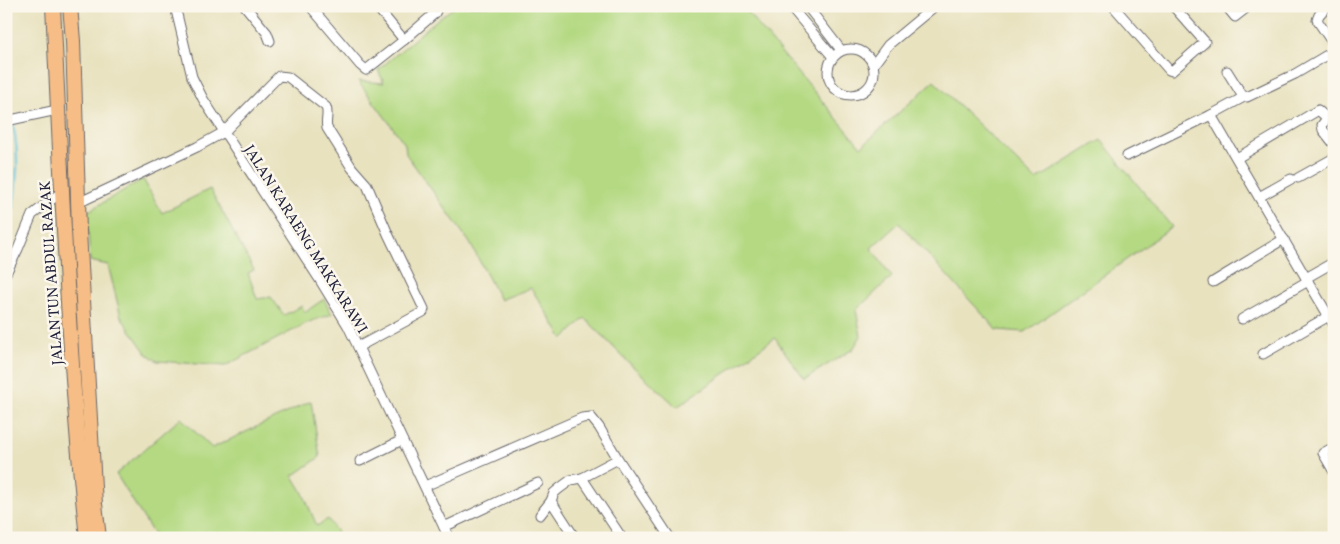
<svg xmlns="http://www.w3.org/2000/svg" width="1340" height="544" viewBox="0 0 1340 544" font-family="Vollkorn,serif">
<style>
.green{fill:#b4d982;stroke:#6b7e5e}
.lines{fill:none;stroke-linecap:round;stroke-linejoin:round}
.stream{stroke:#5dc1db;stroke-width:2.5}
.minor-casing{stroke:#676569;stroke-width:11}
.primary-casing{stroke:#676569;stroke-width:16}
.minor{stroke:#fff;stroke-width:9}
.primary{stroke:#f6be86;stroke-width:14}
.labels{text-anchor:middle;stroke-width:5;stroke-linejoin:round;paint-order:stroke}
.street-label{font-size:15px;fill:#22223b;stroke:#fbf7ec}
</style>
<rect width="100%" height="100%" fill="#fbf7ec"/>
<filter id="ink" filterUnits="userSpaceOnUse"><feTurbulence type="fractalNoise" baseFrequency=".02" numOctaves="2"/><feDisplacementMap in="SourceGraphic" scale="10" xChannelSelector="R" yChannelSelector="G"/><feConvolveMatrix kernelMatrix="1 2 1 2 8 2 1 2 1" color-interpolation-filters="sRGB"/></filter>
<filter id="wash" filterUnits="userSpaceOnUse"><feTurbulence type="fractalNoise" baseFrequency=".0096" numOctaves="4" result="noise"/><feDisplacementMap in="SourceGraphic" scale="20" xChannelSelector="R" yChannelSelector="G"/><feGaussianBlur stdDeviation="1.12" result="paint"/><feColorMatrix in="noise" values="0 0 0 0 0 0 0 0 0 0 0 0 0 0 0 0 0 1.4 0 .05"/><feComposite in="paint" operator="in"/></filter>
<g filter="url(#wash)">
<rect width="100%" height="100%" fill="#e8e2bf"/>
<!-- green -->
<g class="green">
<polygon points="456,6 742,6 861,147 934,81 1036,180 1101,140 1172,227 1025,332 997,330 899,223 871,248 892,277 856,310 861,336 853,349 804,379 775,338 677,407 627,361 585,318 563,339 531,288 500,300 470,243 406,154 405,144 358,81 384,83 378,70 439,18"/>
<polygon points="143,179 162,213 210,189 254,270 248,273 257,299 271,297 284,315 302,306 305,312 324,299 332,314 309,322 225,366 157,361 146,353 121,317 108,265 90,261 87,212"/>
<polygon points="311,401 320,457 293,476 302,491 317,526 328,519 341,538 156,538 116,474 181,418 212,448"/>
</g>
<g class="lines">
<!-- stream -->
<g class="stream">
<polyline points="6,108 10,117"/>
<path d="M6,242C14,204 23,161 12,122"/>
</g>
</g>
</g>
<g filter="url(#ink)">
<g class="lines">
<!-- minor casing -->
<g class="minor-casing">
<g id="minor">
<polyline points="175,6 192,77 203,99 318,277 348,326 449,538"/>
<polyline points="245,6 267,33 270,41"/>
<polyline points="310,6 360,65 366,70 404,40 376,6"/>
<polyline points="790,6 833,57"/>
<polyline points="807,6 841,50"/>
<polyline points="1113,6 1169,70 1172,71 1205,42 1173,6"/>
<polyline points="1226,6 1235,17 1249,6"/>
<polyline points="1327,6 1319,15 1317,20 1334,45"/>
<polyline points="404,40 435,13 438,6"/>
<circle cx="851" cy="72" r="23"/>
<polyline points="874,64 888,45 935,6"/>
<polyline points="1227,71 1242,95 1247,97 1295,74 1334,51"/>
<polyline points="1334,113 1327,118 1322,125 1323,130 1334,144"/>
<polyline points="1211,115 1306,278 1334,262"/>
<polyline points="6,121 57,110"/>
<polyline points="1127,156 1211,115 1244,97"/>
<polyline points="1237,158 1315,112 1318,110 1327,118"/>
<polyline points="1298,178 1334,158"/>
<polyline points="1259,197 1291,179"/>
<path d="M78,203L197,147L224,132L279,76L288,77L326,107C329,114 325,121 327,128L352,168L367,185L388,234L424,309L423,312L358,347"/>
<polyline points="6,273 18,249 32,215 64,190"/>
<polyline points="1306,278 1334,325"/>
<polyline points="1213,282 1284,239"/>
<polyline points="1242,319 1308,281"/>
<polyline points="1263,354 1334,313"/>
<polyline points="1334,447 1323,453 1334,472"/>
<polyline points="360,461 402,440"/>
<polyline points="582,478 622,538"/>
<polyline points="425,486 582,418 591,417 599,427 618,459 670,538"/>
<polyline points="551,501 575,538"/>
<polyline points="540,515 551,501 554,493 560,488 571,480 582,478 618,459"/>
<polyline points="444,527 538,483"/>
</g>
</g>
<!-- primary casing -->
<g class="primary-casing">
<g id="primary">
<path d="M53,6C62,183 68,361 87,538"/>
<polyline points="70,6 73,41 79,232 95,504 99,538"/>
</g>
</g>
<!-- minor -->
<use href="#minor" class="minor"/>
<!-- primary -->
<use href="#primary" class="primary"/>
</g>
</g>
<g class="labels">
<!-- street labels -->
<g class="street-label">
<text transform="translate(306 239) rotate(58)" y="5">JALAN KARAENG MAKKARAWI</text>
<text transform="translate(51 273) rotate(-94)" y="5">JALAN TUN ABDUL RAZAK</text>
</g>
</g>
<!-- margin -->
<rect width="1340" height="544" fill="none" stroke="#fbf7ec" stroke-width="25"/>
</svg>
